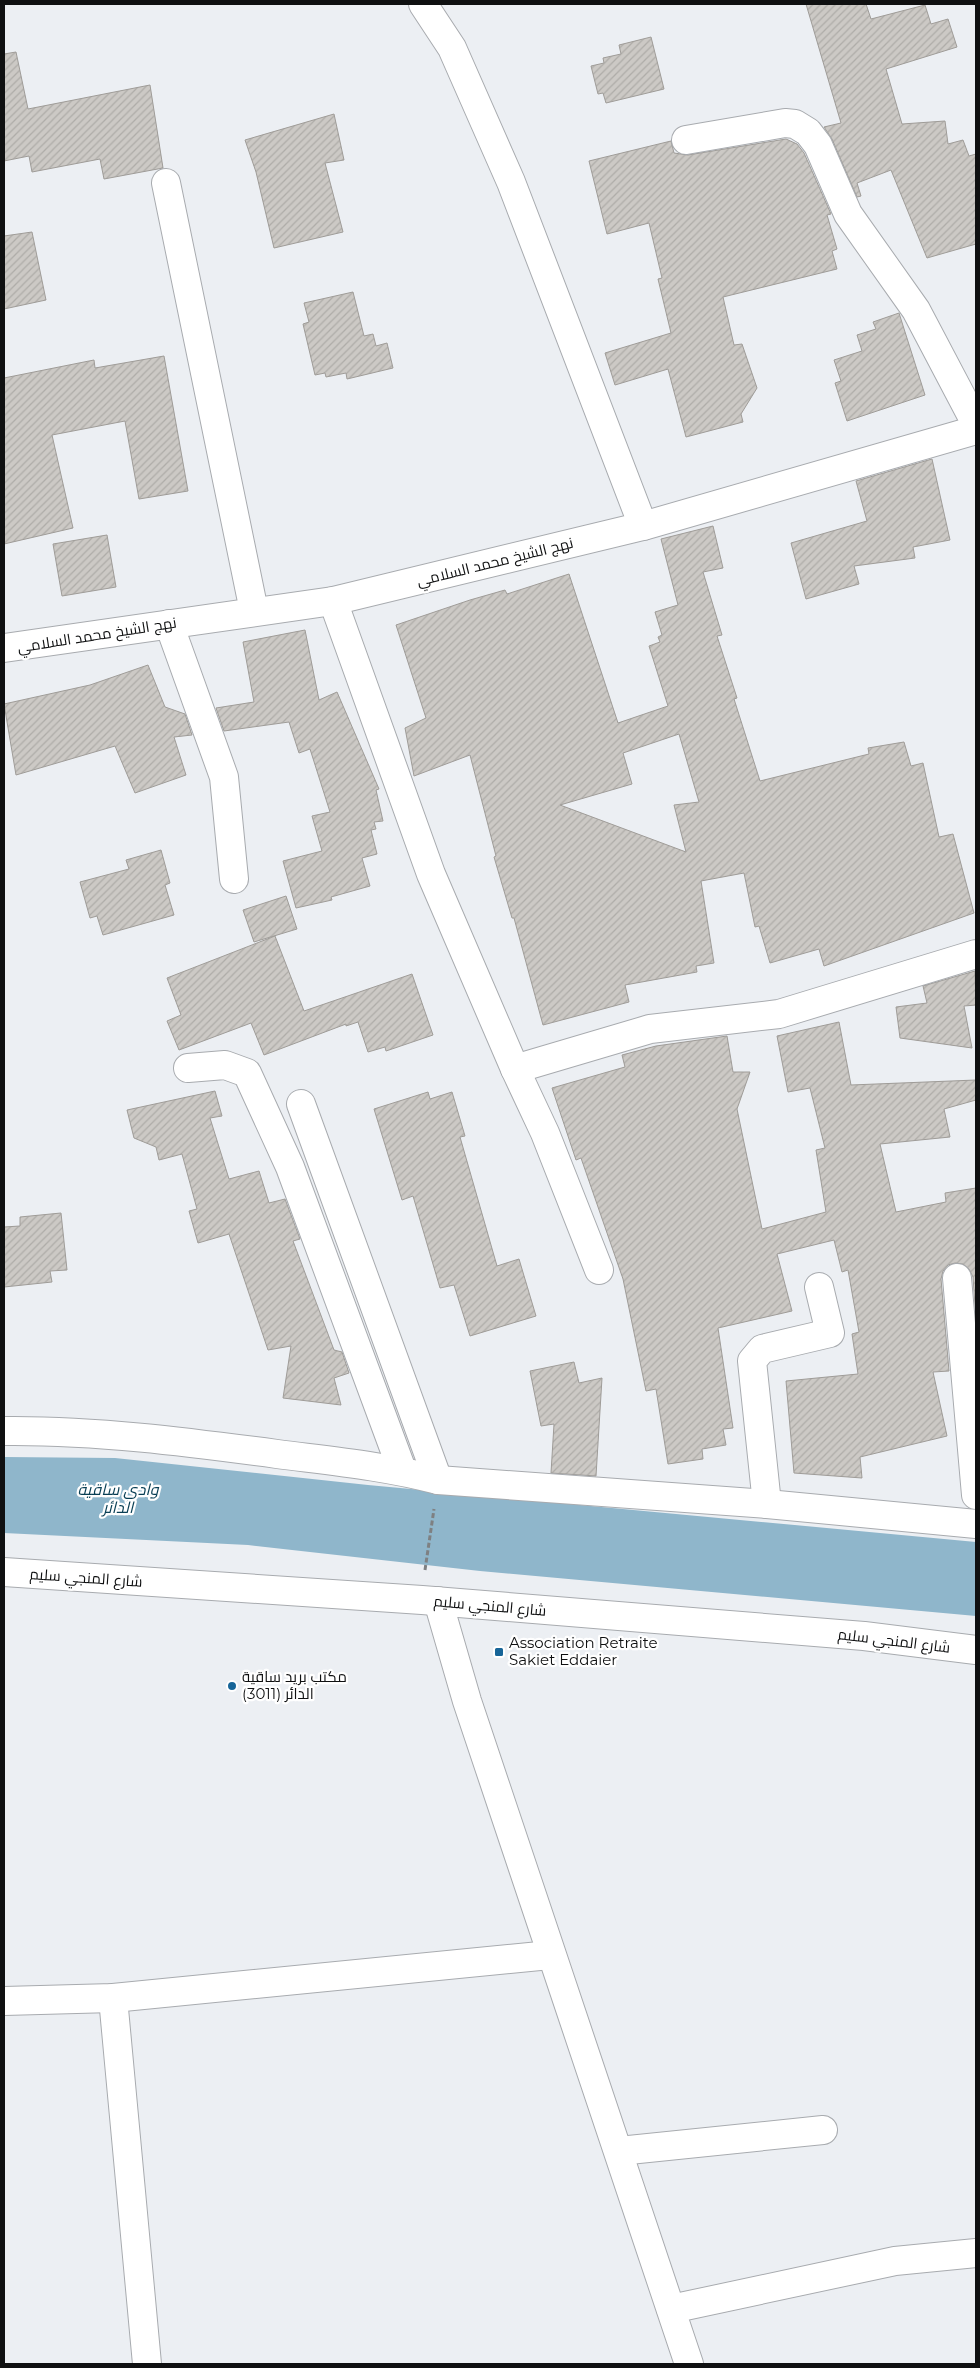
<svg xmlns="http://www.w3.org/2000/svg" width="980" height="2368" viewBox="0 0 980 2368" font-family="Montserrat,Cairo,sans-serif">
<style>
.water{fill:#8fb6cb}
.building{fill:url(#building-hatch);stroke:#9f9c98;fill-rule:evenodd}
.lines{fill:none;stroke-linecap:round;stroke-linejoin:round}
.street-casing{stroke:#a8abaf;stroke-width:30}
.secondary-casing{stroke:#a8abaf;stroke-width:30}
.path{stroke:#7e8082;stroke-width:3;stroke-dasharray:5 2.5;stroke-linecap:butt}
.street{stroke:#fff;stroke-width:28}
.secondary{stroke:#fff;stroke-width:28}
.poi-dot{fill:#176598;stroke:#fff;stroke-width:2}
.labels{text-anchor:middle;stroke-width:4.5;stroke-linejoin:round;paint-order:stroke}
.street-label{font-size:15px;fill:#0f1011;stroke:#fff}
.poi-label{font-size:15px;fill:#0f1011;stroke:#fff;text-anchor:start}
.water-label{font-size:16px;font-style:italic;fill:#083e54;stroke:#fff}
</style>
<defs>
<pattern id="building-hatch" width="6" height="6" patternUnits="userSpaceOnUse" patternTransform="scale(1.25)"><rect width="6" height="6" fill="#ccc9c5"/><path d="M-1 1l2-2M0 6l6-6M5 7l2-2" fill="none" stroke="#aeaca8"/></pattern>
</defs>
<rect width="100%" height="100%" fill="#eceff3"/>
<!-- water -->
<polygon class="water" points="4,1457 115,1458 368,1485 976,1542 976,1616 480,1571 248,1545 4,1533"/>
<!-- building -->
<g class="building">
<polygon points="806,4 866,4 871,19 925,5 931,24 948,19 957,47 886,69 902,124 945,121 948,144 963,140 969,156 976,154 976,244 927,258 891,170 857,183 861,196 857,197 832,139 824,127 841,123"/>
<polygon points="651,37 664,89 606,103 603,93 598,94 591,66 604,63 603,58 621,54 619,45"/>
<polygon points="16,52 28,109 150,85 163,168 104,179 100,159 32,172 29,156 4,161 4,54"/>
<polygon points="334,114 344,160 325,163 343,232 274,248 256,172 245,140"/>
<polygon points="786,139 797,144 804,153 831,214 827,215 837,249 832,251 837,269 723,297 734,345 742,344 757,388 741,414 743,422 686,437 668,369 615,385 605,353 671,333 658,279 662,278 649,223 607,234 589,161 671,141 674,153 688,155"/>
<polygon points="32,232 46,300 4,309 4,236"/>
<polygon points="353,292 364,336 373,334 376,346 387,343 393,368 347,379 346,373 326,377 325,373 315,375 303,324 309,322 304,303"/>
<polygon points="899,313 925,395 847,421 835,383 841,381 834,360 862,351 857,335 876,329 873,322"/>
<polygon points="164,356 188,491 139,499 125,421 52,435 73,528 4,544 4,378 94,360 95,368"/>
<polygon points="932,459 950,540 913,547 915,558 854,566 859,584 806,599 791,543 867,521 856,481"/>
<path d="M713,526L723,568L703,572L722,635L717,636L737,698L734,699L760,781L869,754L868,748L904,742L911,766L923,763L939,837L953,834L974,913L824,966L819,949L770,963L759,926L755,927L744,873L701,881L714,963L696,966L697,972L625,985L629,1002L543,1025L514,918H512L494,857L496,856L470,755L414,776L405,728L426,718L396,625L470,600L505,590L507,594L569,574L618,723L668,706L649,646L660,642L658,637L662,635L655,612L678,605L661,539ZM679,734L699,802L674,805L686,852L560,805L632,784L623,753Z"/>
<polygon points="107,535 116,587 62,596 53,544"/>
<polygon points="305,630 319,700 337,692 379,789 376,790 383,821 374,822 376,829 371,830 377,854 362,858 370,886 331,897 332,900 296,908 283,861 322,851 312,816 330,812 310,749 299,753 289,722 224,731 216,708 254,702 243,642"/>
<polygon points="148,665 165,707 185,714 192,735 174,737 186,775 135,793 115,746 16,775 4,704 90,685"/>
<polygon points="161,850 170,883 165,885 174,915 103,935 97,916 90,918 80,882 129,869 126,860"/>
<polygon points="286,896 297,929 254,942 243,910"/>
<polygon points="275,936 304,1011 412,974 433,1035 386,1051 385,1047 368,1052 358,1022 346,1026 346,1024 264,1055 251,1023 179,1050 167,1021 181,1015 167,978"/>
<polygon points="975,971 976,1005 964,1006 972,1048 900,1038 896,1007 927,1003 923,986"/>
<polygon points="839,1022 851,1085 976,1080 976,1100 944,1109 950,1137 880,1144 896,1212 946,1202 945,1193 976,1188 976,1319 973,1277 969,1269 963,1264 955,1263 948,1265 943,1271 941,1279 949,1371 933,1372 947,1436 860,1457 862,1478 794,1473 786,1381 858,1374 852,1334 859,1332 848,1270 842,1272 834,1240 777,1254 792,1311 718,1328 733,1428 723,1429 726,1445 702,1449 703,1459 668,1464 656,1389 646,1391 623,1279 581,1158 576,1160 552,1088 625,1067 622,1055 656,1046 727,1036 733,1072 750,1072 737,1109 762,1229 826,1212 816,1150 825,1148 810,1088 788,1092 777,1036"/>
<polygon points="215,1091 222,1116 210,1118 229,1179 259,1171 269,1203 285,1199 300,1239 293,1241 334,1350 342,1352 349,1373 334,1378 341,1405 283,1398 291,1346 268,1350 229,1234 198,1243 189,1211 197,1209 182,1154 159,1160 156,1147 134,1138 127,1110"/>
<polygon points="428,1092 430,1099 452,1092 465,1136 460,1137 497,1266 519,1259 536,1316 470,1336 454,1285 440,1288 413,1196 402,1200 374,1109"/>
<polygon points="61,1213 67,1270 50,1271 52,1282 4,1287 4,1227 20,1226 20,1217"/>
<polygon points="574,1362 579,1383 602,1378 596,1476 551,1473 554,1424 541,1426 530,1371"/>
</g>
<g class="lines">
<!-- street casing -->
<g class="street-casing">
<g id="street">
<polyline points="423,4 452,48 511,182 643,526"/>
<polyline points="686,140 785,123 795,124 808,132 818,145 848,214 916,310 976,424"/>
<polyline points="166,183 254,611"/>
<polyline points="333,601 431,874 515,1069 545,1133 599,1270"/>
<polyline points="169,624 224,777 234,879"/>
<polyline points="4,648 333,601 643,526 976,430"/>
<polyline points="188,1068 225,1065 247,1073 290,1167 402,1470"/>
<polyline points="515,1069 650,1029 779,1014 976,954"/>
<polyline points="301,1104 438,1480"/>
<polyline points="957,1278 976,1495"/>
<polyline points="767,1504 752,1361 762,1349 830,1333 819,1287"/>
<polyline points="438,1601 467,1701 689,2364"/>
<polyline points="113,1998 147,2364"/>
<polyline points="4,2001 113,1998 550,1955"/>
<polyline points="619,2151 823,2130"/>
<polyline points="671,2309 895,2261 976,2253"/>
</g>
</g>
<!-- secondary casing -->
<g class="secondary-casing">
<g id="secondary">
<path d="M4,1431C94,1430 187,1442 277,1454C331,1461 385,1466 438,1480L767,1504L976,1524"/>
<polyline points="4,1572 422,1600 864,1636 976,1650"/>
</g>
</g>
<!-- path -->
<polyline class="path" points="425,1570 434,1509"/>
<!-- street -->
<use href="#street" class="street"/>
<!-- secondary -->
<use href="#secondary" class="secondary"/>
</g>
<!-- markers -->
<g class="poi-dot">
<rect x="494" y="1647" width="10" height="10" rx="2.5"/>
<circle cx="232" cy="1686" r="5"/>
</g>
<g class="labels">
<!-- street labels -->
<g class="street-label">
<text transform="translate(495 562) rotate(-14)" y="5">نهج الشيخ محمد السلامي</text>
<text transform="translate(97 635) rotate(-9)" y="5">نهج الشيخ محمد السلامي</text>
<text transform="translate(86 1578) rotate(4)" y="5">شارع المنجي سليم</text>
<text transform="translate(490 1606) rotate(5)" y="5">شارع المنجي سليم</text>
<text transform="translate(894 1641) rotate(7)" y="5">شارع المنجي سليم</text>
</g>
<!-- poi labels -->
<g class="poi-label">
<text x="509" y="1648">Association Retraite<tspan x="509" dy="17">Sakiet Eddaier</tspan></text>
<text x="242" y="1682">مكتب بريد ساقية<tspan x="242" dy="17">الدائر (3011)</tspan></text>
</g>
<!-- water labels -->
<g class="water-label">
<text x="118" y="1495">وادي ساقية<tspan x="118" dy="18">الدائر</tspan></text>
</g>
</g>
<!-- border -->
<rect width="980" height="2368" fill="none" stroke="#0f1011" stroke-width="10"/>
</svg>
